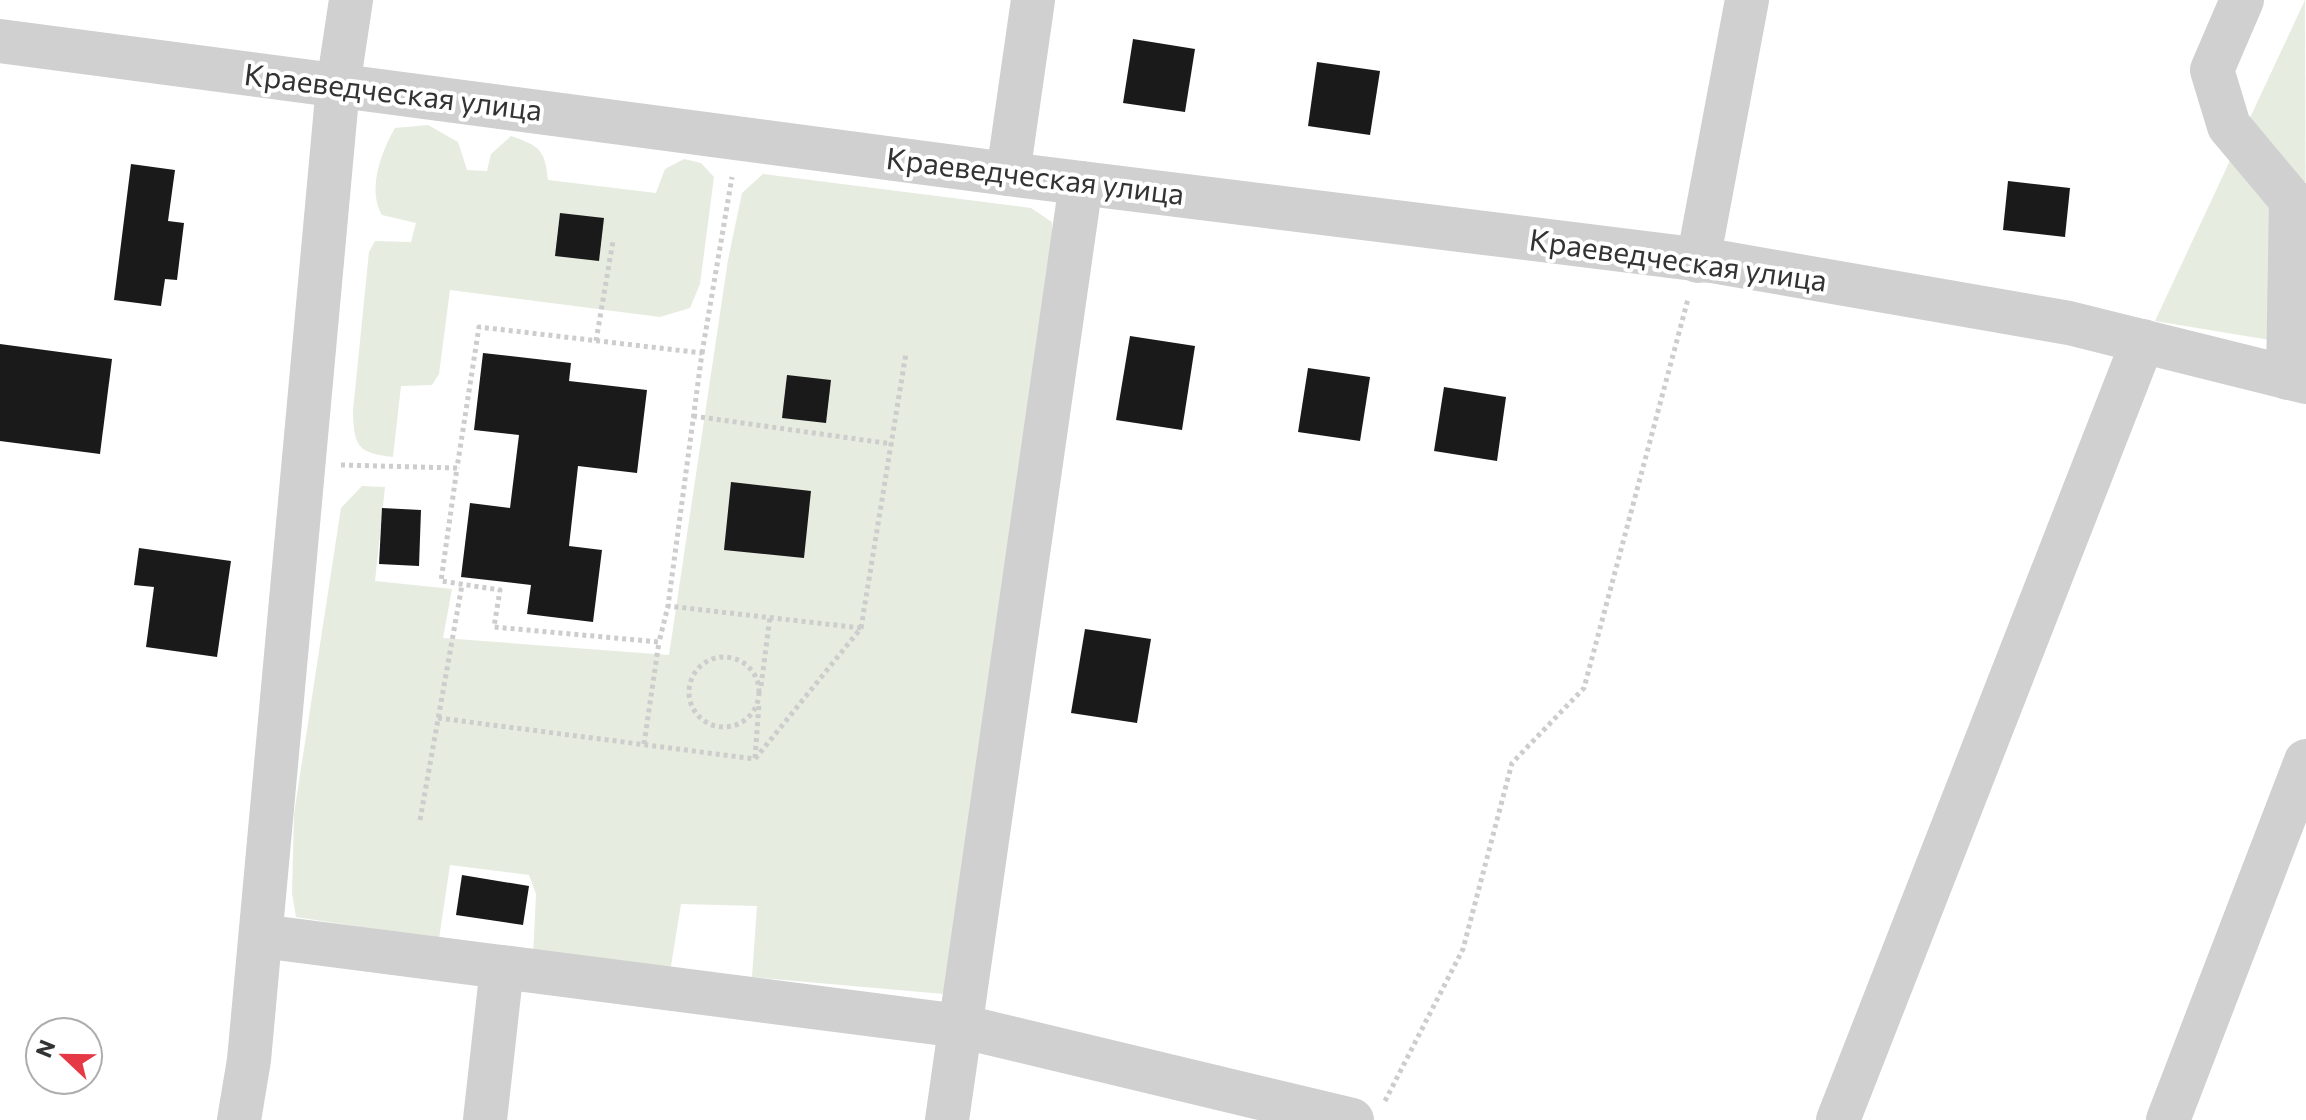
<svg xmlns="http://www.w3.org/2000/svg" width="2306" height="1120" viewBox="0 0 2306 1120" font-family="Commissioner,sans-serif">
<style>
.green{fill:#e6ecdf}
.building{fill:#1a1a1a}
.lines{fill:none;stroke-linecap:round;stroke-linejoin:round}
.path{stroke:#cdcdcd;stroke-width:5;stroke-dasharray:4 4;stroke-linecap:butt}
.minor{stroke:#d0d0d0;stroke-width:44}
.labels{text-anchor:middle;stroke-width:8;stroke-linejoin:round;paint-order:stroke}
.street-label{font-size:30px;fill:#333;stroke:#fff}
</style>
<rect width="100%" height="100%" fill="#fff"/>
<!-- green -->
<g class="green">
<polygon points="2305,0 2306,346 2155,321"/>
<path d="M428,125L458,142L467,170L487,171L491,154L511,136C540,146 545,150 548,180L656,193L665,169L684,159L701,163L714,177L700,284L690,308L660,317L450,290L439,374L432,385L401,386L393,457C357,453 354,446 353,411L369,252L375,241L411,242L416,223L382,215C367,190 381,152 395,128Z"/>
<polygon points="763,174 1031,208 1052,222 1055,297 955,995 752,977 757,906 681,904 670,972 533,957 536,894 529,875 450,865 439,939 296,917 292,893 294,814 341,508 362,486 385,487 375,581 452,589 443,638 669,655 728,260 742,193"/>
</g>
<!-- building -->
<g class="building">
<polygon points="1133,39 1195,49 1185,112 1123,103"/>
<polygon points="1317,62 1380,71 1370,135 1308,126"/>
<polygon points="131,164 175,170 168,221 184,223 177,280 165,279 161,306 114,300"/>
<polygon points="2008,181 2070,188 2065,237 2003,230"/>
<polygon points="560,213 604,218 599,261 555,256"/>
<polygon points="1130,336 1195,346 1182,430 1116,420"/>
<polygon points="0,344 112,359 100,454 0,441"/>
<polygon points="483,353 571,363 569,381 647,390 637,473 578,466 569,546 602,550 593,622 527,614 531,585 461,577 470,503 510,508 519,435 474,430"/>
<polygon points="1308,368 1370,377 1360,441 1298,432"/>
<polygon points="787,375 831,380 826,423 782,418"/>
<polygon points="1444,387 1506,397 1497,461 1434,451"/>
<polygon points="731,482 811,491 804,558 724,550"/>
<polygon points="382,508 421,510 419,566 379,564"/>
<polygon points="139,548 231,561 217,657 146,647 154,587 134,585"/>
<polygon points="1085,629 1151,639 1137,723 1071,713"/>
<polygon points="462,875 529,886 523,925 456,915"/>
</g>
<g class="lines">
<!-- path -->
<g class="path">
<polyline points="596,341 613,241"/>
<polyline points="702,353 732,177"/>
<polyline points="693,416 892,444"/>
<polyline points="341,465 457,468 441,581 500,590 494,627 659,642 668,606 702,353 479,327 457,468"/>
<polyline points="861,628 906,353"/>
<circle cx="724" cy="692" r="35"/>
<polyline points="761,686 770,617"/>
<polyline points="438,718 755,759 861,628 668,606"/>
<polyline points="644,744 659,642"/>
<polyline points="755,758 759,704"/>
<polyline points="420,820 462,585"/>
<polyline points="1385,1101 1463,949 1512,763 1584,688 1688,299"/>
</g>
<!-- minor -->
<g class="minor">
<polyline points="2242,0 2212,70 2229,126 2291,200 2288,378"/>
<polyline points="0,41 1008,174 1718,262 2069,323 2306,382"/>
<polyline points="1008,174 1033,0"/>
<polyline points="1698,261 1747,0"/>
<polyline points="261,936 960,1026 1352,1120"/>
<polyline points="239,1120 249,1060 338,86 351,0"/>
<polyline points="485,1120 502,967"/>
<polyline points="947,1120 1081,183"/>
<polyline points="1838,1120 2143,341"/>
<polyline points="2168,1120 2306,761"/>
</g>
</g>
<g class="labels">
<!-- street labels -->
<g class="street-label">
<text transform="translate(393 93) rotate(7)" y="10">Краеведческая улица</text>
<text transform="translate(1035 177) rotate(7)" y="10">Краеведческая улица</text>
<text transform="translate(1678 261) rotate(8)" y="10">Краеведческая улица</text>
</g>
</g>
<!-- north arrow -->
<g transform="translate(64 1056) rotate(292)"><circle r="38" fill="#ffffff" stroke="#adadad" stroke-width="2"/>
<path d="M0-6L14 30L0 20L-14 30Z" fill="#e63946"/>
<text y="-12" font-size="22" font-weight="bold" text-anchor="middle" fill="#333333">N</text>
</g>
</svg>
